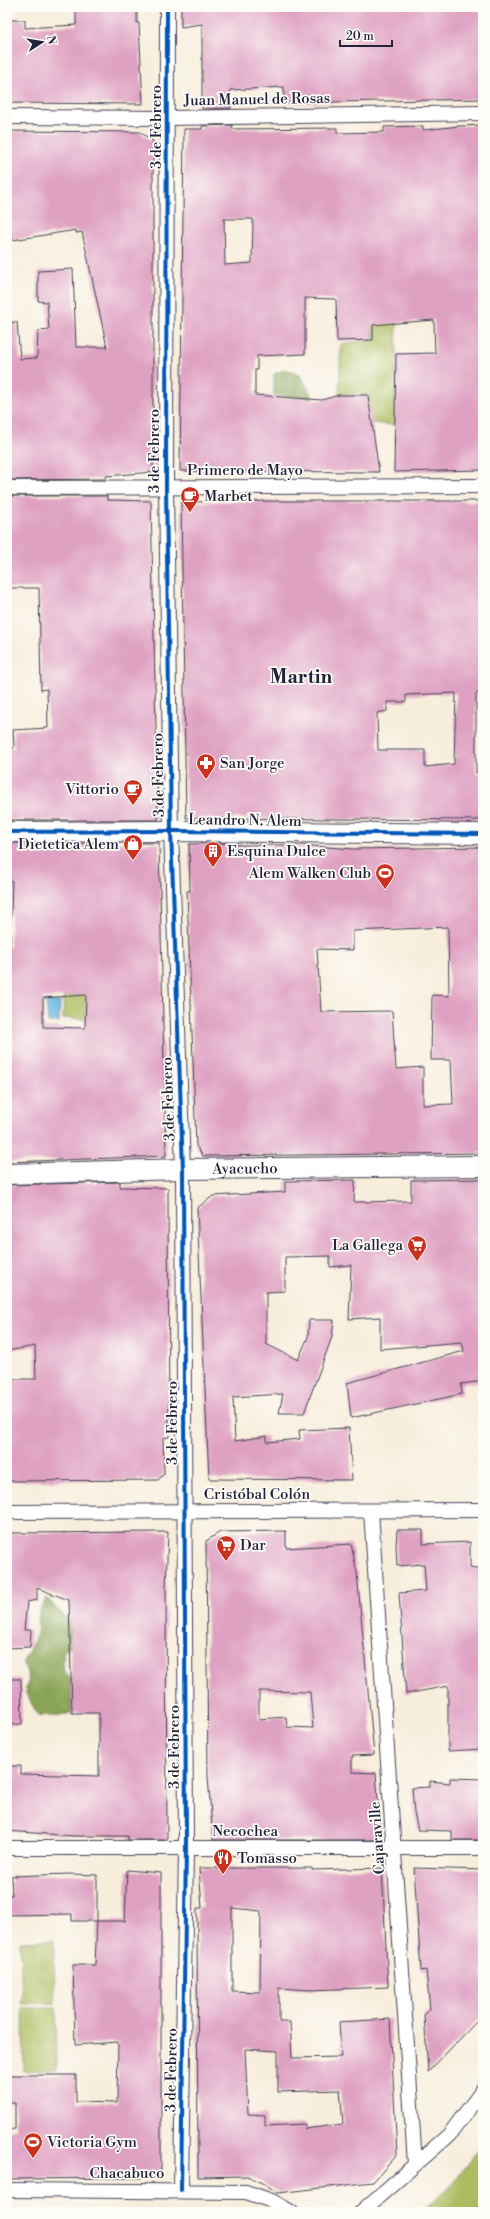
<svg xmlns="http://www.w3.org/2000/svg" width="490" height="2219" viewBox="0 0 490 2219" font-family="'Libre Bodoni',serif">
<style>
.green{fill:#acbc5f;stroke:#676f4d}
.forest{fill:#89a456;stroke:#566348}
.water{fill:#67b9e3;stroke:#446e8f}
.building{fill:#dfa1c2;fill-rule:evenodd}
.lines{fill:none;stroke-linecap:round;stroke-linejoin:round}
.minor-casing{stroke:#424053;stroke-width:16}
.secondary-casing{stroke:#424053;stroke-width:22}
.minor{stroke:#fff;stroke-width:14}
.secondary{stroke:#fff;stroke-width:20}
.cycleway-casing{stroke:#fdfcf7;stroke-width:6}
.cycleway{stroke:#0057b8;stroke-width:4}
.labels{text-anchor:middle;stroke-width:3.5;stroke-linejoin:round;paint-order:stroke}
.street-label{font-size:15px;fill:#22223b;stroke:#fdfcf7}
.poi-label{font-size:15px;fill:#22223b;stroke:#fdfcf7;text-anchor:start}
.district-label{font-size:19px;font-weight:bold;fill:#22223b;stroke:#fdfcf7}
</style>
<rect width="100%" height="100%" fill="#fdfcf7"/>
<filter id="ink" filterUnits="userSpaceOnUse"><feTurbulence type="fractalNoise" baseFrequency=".025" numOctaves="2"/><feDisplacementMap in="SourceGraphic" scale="8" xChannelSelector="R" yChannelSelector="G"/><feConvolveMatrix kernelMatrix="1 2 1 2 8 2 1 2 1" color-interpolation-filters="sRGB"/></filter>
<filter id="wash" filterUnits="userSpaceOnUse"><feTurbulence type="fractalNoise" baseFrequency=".012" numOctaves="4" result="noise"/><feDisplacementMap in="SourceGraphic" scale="16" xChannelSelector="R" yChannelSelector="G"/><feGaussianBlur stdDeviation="0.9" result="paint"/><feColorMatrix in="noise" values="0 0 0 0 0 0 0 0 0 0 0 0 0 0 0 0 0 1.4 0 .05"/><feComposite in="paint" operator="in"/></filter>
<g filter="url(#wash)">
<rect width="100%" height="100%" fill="#f7eddb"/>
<!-- green -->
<g class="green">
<polygon points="397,313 395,425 371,423 368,395 339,395 341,344 373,340 375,316"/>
<polygon points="67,930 90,933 86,1019 63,1018"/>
<polygon points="54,1940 55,2003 22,2004 20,1941"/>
<polygon points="23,2008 56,2008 57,2070 24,2071"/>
<polygon points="483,2143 483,2212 421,2212 454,2183"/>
</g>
<!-- forest -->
<g class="forest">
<polygon points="286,369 301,376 313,398 274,395 274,374"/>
<polygon points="47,1598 64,1617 70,1620 70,1646 63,1652 64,1672 71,1678 72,1713 53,1716 38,1715 25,1692 29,1679 23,1662 37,1634 39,1611"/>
</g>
<!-- water -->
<polygon class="water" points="46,1001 60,1002 59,1022 48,1022"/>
<g id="blocks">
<!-- building -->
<g class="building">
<polygon points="76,7 137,7 137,23 139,23 143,104 7,103 8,20 25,20 25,28 76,25"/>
<polygon points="181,7 483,7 483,99 284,103 284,87 230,90 231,108 202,109 202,24 181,27"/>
<path d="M232,125V129L337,128V133L384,132V127L423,126V130L460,126L483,125V470L394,472L396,354L435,353L434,320L373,325V340L337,341L336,299L305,298V354L257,356V370H255V395L322,400L339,395H368L379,472L180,471L184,129H202V126ZM224,219H253L252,263L225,265Z"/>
<polygon points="7,131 140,132 153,141 153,472 106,476 106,479 7,480 7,323 17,322 20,359 37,358 38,331 49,330 47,302 38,301 38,271 73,269 76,347 107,347 82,232 76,233 76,230 7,241"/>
<polygon points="7,496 107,496 107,500 151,501 158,820 7,820 7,748 14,748 13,730 48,728 47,689 41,690 39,588 7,588"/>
<path d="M282,501H483V692L476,693V773H483V820L186,818L181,502ZM456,693L454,764L425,767V750H378L377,713L387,711V702H406V695Z"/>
<path d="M12,843H159L166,1156L7,1162V1085H9L7,947L10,948L12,881L7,882V847H12ZM86,995L85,1028L43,1027V998Z"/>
<path d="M236,843V845H301L353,849L483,847V1153L203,1156L196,1146L187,891H190L189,844ZM448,927L449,996L432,995L431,1060H451L453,1104L423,1105V1067L396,1069L392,1011L321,1012L317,949L353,950V931Z"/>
<polygon points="483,1179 483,1381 461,1384 462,1394 351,1418 347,1383 464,1351 462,1342 380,1349 380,1317 349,1319 351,1265 330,1267 330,1256 285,1257 285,1291 266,1292 266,1344 298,1360 308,1337 309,1320 334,1320 332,1337 304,1413 279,1413 283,1394 233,1397 235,1441 267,1436 267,1442 300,1439 299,1430 349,1428 352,1480 209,1479 197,1208 213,1196 285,1192 285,1181 355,1180 354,1202 411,1201 411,1180"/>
<polygon points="120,1182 120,1187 168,1188 169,1437 163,1438 164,1474 158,1480 7,1481 7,1379 36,1379 35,1346 7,1351 7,1185"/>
<polygon points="397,1530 423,1530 423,1544 470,1542 470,1567 483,1569 483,1749 448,1751 448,1686 406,1694 399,1593 426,1591 424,1564 397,1566 396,1546"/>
<path d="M286,1531V1548L351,1544L357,1573L374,1755L352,1756V1772L376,1773L381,1840H213L208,1777L206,1541L220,1532ZM259,1691L310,1692L313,1728L287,1727L286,1717L259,1719Z"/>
<polygon points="168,1532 166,1588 167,1840 128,1840 128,1836 74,1836 7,1831 7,1766 21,1766 21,1774 99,1776 99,1713 72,1713 69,1600 37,1588 37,1600 27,1602 24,1630 31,1630 30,1647 7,1648 7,1533"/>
<polygon points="7,1679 21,1679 22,1724 7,1725"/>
<polygon points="450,1778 483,1779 483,1840 452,1840 452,1831 418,1830 414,1813 412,1788 430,1787 430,1781 450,1783"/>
<path d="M199,1868H312V1870L382,1868L388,1987L310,1990L279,1988V2022H290L292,2058L341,2057L339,2022L390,2019L397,2155L373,2182L278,2193L263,2183L247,2176L198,2177L197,1908H202ZM232,1908L261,1911L260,1992L232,1991ZM245,2049L278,2051V2092L340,2090L343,2124L305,2129V2124L265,2126V2115L248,2114Z"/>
<polygon points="414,1868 483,1870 483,2015 428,2072 424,2015 430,2009 426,1970 421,1971"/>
<polygon points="127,1870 161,1873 161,2178 7,2179 7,2130 15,2129 15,2103 7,2103 7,2075 76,2075 76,2102 117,2103 118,2042 75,2045 73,1965 95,1965 97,1921 125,1921"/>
<polygon points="70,1874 97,1875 97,1921 72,1921 72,1914 7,1915 7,1895 12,1895 11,1876"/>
</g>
</g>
</g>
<g filter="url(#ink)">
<use href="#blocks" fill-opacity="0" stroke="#424053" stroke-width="1"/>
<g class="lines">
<!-- minor casing -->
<g class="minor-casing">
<g id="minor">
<polyline points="167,7 166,488 171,831 183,1169 186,1848 181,2190"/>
<polyline points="7,117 168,118 483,113"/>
<polyline points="7,488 483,486"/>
<polyline points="371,1511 415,2164"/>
<polyline points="7,1512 483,1510"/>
<polyline points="7,1848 483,1848"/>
<polyline points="7,2190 246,2192 272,2201 291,2212"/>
<polyline points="361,2212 449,2135 483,2090"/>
</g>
</g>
<!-- secondary casing -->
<g class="secondary-casing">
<g id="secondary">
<polyline points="7,832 171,831 483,834"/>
<path id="s1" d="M7,1174L183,1169L483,1166"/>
</g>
</g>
<!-- minor -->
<use href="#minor" class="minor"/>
<!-- secondary -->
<use href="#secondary" class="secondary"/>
<!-- cycleway casing -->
<g class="cycleway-casing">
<g id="cycleway">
<polyline points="167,7 166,488 171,831 183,1169 186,1848 181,2190"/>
<polyline points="7,832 171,831 483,834"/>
</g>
</g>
<!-- cycleway -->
<use href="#cycleway" class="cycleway"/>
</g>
</g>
<!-- icons -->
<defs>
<g id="cafe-pin" transform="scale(1)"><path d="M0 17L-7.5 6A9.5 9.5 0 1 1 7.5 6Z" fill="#c8321e" stroke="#fdfcf7"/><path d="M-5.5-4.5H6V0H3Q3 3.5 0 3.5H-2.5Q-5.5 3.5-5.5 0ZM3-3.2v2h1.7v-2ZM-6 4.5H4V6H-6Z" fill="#fff"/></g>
<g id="pharmacy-pin" transform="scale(1)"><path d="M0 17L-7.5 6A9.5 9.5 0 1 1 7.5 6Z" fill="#c8321e" stroke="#fdfcf7"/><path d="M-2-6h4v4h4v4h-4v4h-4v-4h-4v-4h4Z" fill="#fff"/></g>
<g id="shop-pin" transform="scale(1)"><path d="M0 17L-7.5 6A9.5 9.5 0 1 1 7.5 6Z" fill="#c8321e" stroke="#fdfcf7"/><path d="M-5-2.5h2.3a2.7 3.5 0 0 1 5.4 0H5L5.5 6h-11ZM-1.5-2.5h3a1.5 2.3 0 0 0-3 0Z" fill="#fff"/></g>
<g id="building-pin" transform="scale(1)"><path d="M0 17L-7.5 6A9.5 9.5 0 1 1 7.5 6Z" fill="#c8321e" stroke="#fdfcf7"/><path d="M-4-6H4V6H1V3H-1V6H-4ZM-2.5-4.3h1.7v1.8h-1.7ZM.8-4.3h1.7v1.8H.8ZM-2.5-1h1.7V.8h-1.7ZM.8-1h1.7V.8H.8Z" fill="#fff"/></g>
<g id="stadium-pin" transform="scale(1)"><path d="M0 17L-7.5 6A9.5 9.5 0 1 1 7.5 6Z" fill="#c8321e" stroke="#fdfcf7"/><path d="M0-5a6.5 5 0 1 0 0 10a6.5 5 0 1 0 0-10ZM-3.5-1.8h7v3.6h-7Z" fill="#fff"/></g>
<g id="supermarket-pin" transform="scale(1)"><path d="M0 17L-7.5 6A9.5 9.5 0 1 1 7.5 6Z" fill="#c8321e" stroke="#fdfcf7"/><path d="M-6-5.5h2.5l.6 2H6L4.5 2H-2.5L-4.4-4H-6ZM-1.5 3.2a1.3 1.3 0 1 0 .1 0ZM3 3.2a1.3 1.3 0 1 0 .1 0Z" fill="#fff"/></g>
<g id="restaurant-pin" transform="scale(1)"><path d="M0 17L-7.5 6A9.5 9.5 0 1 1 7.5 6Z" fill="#c8321e" stroke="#fdfcf7"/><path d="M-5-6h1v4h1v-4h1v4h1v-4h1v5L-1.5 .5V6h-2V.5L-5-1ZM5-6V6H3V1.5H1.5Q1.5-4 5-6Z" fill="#fff"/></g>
</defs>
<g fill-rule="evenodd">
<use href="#cafe-pin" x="190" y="496"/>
<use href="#pharmacy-pin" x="206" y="763"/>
<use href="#cafe-pin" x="133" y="789"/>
<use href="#shop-pin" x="133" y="844"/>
<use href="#building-pin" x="213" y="851"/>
<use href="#stadium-pin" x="385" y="873"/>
<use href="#supermarket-pin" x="417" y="1245"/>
<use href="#supermarket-pin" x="226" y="1545"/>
<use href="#restaurant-pin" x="223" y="1858"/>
<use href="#stadium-pin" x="33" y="2142"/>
</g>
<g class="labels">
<!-- street labels -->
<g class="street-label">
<text transform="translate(257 99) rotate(-1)" y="5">Juan Manuel de Rosas</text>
<text transform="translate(156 127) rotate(-90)" y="5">3 de Febrero</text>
<text transform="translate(154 451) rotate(-90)" y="5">3 de Febrero</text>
<text x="245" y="475">Primero de Mayo</text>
<text transform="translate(158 775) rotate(-91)" y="5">3 de Febrero</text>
<text transform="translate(245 820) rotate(1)" y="5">Leandro N. Alem</text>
<text transform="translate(168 1099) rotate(-92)" y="5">3 de Febrero</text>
<text dy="5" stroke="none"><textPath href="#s1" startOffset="238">Ayacucho</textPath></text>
<text transform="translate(172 1423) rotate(-90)" y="5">3 de Febrero</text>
<text x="257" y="1499">Cristóbal Colón</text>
<text transform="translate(174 1747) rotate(-90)" y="5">3 de Febrero</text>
<text x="245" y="1836">Necochea</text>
<text transform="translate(377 1838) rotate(-94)" y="5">Cajaraville</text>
<text transform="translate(171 2070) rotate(-89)" y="5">3 de Febrero</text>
<text x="127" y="2178">Chacabuco</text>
</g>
<!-- poi labels -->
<g class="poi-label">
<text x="204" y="501">Marbet</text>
<text x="220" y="768">San Jorge</text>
<text x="119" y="794" text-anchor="end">Vittorio</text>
<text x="119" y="849" text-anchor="end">Dietetica Alem</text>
<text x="227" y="856">Esquina Dulce</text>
<text x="371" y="878" text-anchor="end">Alem Walken Club</text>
<text x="403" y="1250" text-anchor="end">La Gallega</text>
<text x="240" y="1550">Dar</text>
<text x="237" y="1863">Tomasso</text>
<text x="47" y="2147">Victoria Gym</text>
</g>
<!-- district labels -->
<g class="district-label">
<text x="301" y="683">Martin</text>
</g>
</g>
<!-- margin -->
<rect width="490" height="2219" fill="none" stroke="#fdfcf7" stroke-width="24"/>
<!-- north arrow -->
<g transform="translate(42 42) rotate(78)" stroke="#fdfcf7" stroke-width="3" paint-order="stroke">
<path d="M0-3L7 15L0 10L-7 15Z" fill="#22223b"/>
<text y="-6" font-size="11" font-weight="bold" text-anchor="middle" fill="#22223b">N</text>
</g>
<!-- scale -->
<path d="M340 40v6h52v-6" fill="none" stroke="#22223b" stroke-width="2"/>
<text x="346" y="40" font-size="12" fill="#22223b" stroke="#fdfcf7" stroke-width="3" paint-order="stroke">20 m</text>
</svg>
